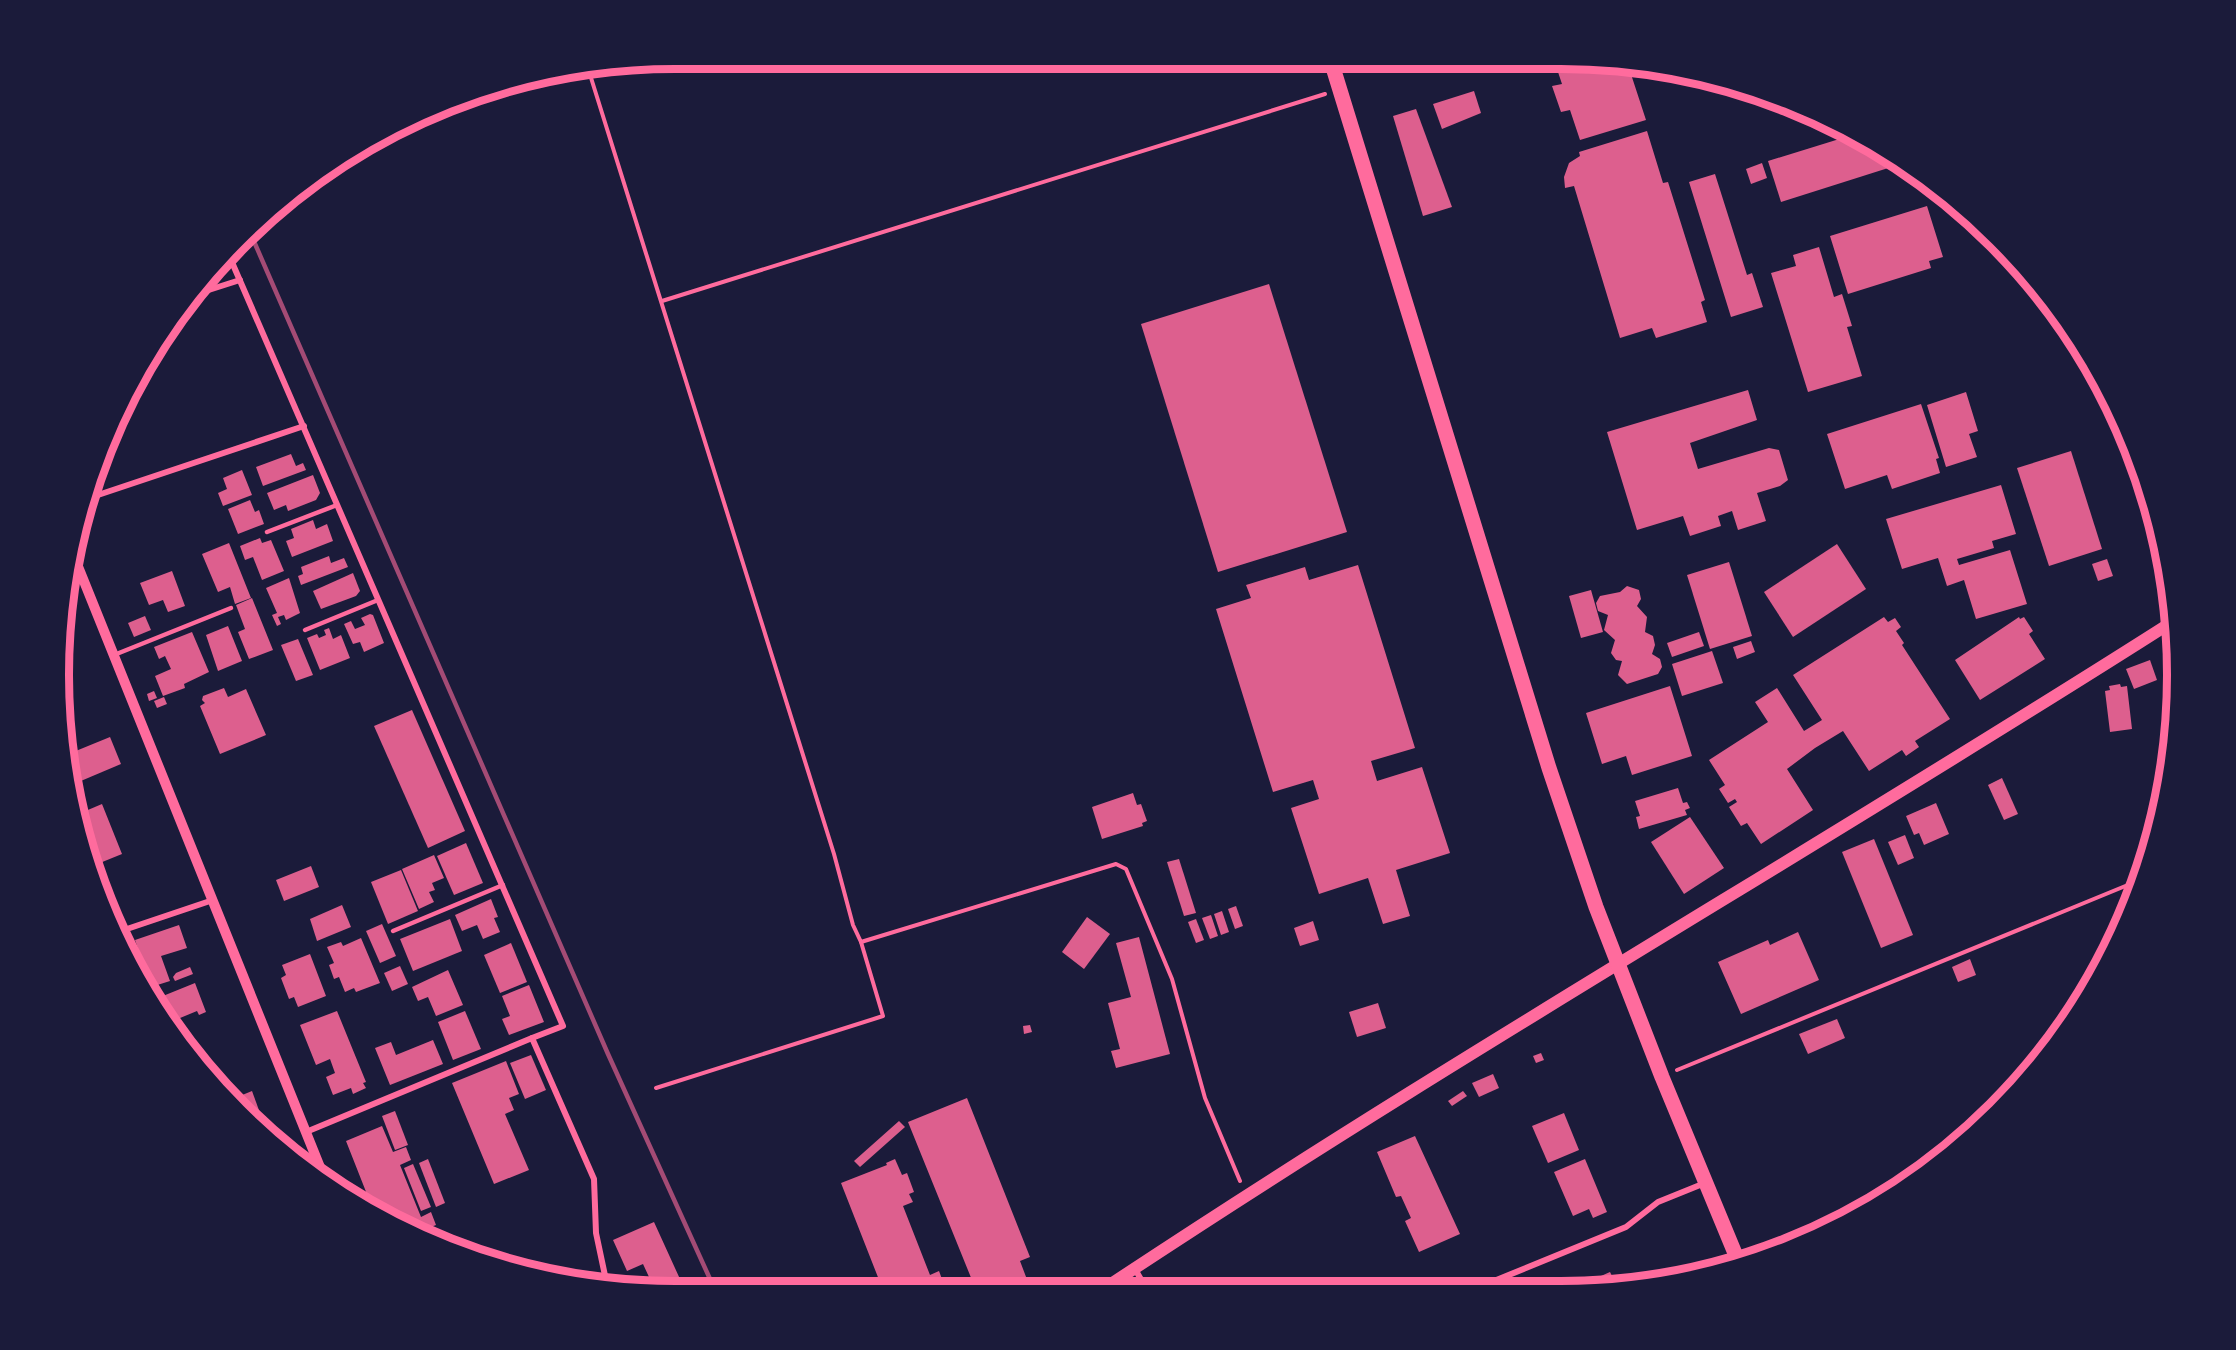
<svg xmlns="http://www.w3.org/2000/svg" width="2236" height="1350" viewBox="0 0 2236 1350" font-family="'Asap Condensed',sans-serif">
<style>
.building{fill:#dd5f8e}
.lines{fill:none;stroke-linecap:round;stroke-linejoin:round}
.path{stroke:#ff6b9d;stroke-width:4}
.service{stroke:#ff6b9d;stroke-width:4.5}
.minor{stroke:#ff6b9d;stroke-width:6}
.tertiary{stroke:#ff6b9d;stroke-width:10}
.secondary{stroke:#ff6b9d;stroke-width:12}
.primary{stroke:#ff6b9d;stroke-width:15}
.rail{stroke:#a44b75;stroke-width:4.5}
.rim{fill:none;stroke:#ff6b9d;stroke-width:8}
</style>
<rect width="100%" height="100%" fill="#1b1b3a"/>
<!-- building -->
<g class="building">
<polygon points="1554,60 1602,60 1628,65 1646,120 1580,140 1570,110 1561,112 1552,86 1562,84"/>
<polygon points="1474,91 1481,113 1442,129 1433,104"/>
<polygon points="1416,109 1452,207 1423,216 1393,116"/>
<polygon points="1647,131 1663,183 1668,182 1705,300 1701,302 1707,322 1656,338 1652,328 1620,338 1574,186 1565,188 1564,177 1569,163 1580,156 1579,152"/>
<polygon points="1849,136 1904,163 1781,202 1768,161"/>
<polygon points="1762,163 1767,178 1751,184 1746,169"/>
<polygon points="1715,174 1747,275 1752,273 1763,307 1731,317 1689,182"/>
<polygon points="1927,206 1943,257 1929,261 1931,268 1848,294 1830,236"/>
<polygon points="1819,247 1834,297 1842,294 1852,326 1847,327 1862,376 1808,392 1771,273 1796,266 1793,255"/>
<polygon points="1269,284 1347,532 1218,572 1141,324"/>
<polygon points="1748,390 1757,420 1690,443 1698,469 1769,448 1779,450 1788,480 1780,486 1757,493 1766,521 1738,530 1732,511 1718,516 1721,526 1690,536 1683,516 1637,530 1607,432"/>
<polygon points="1966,392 1978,431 1969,434 1977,457 1946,467 1927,405"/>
<polygon points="1921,404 1939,458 1936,459 1940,473 1892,489 1887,475 1845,489 1827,434"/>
<polygon points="2071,451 2102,549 2049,566 2017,468"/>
<polygon points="291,454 296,466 303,463 306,470 263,486 256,467"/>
<polygon points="242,470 252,495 223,506 218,493 227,489 223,478"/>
<polygon points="313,475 320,493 316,500 288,511 286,505 274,510 267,493"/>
<polygon points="2001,485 2016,534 1992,541 1994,548 1957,559 1959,565 2010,550 2027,604 1976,619 1964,580 1947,586 1938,558 1902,569 1886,519"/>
<polygon points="250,500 255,512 259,510 264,524 238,534 228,509"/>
<polygon points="313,520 316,529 327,524 333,541 292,557 286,541 294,538 291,529"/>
<polygon points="260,538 262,543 271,540 284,571 262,580 253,557 245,560 240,546"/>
<polygon points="229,543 251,598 235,604 230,587 218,592 202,554"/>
<polygon points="1837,544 1866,589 1793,637 1764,592"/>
<polygon points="329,556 331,563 344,558 348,567 301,585 298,576 303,574 301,567"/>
<polygon points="2107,559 2113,576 2098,581 2092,564"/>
<polygon points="1729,562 1752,636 1710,649 1687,575"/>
<polygon points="1358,565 1415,748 1371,761 1377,781 1422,767 1450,853 1396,870 1410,916 1383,924 1368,878 1319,894 1291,808 1319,799 1313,780 1273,792 1216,609 1251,598 1246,585 1305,567 1309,580"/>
<polygon points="172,571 185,606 168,612 163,600 149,605 140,583"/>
<polygon points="353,573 360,591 356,596 321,609 313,591"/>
<polygon points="289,578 300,613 286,620 284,615 278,617 281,624 277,626 272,615 277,613 266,588"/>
<polygon points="1627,586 1639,590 1641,599 1637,606 1647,617 1645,632 1653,636 1655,645 1652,654 1660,659 1662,667 1658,674 1627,684 1618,675 1622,661 1616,660 1611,653 1615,640 1604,630 1608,615 1598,611 1596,603 1600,596 1620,592"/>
<polygon points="1591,590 1603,632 1581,638 1569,596"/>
<polygon points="252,598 273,650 249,659 238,632 245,629 236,605"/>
<polygon points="370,614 373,615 384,643 364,652 360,642 353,644 344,624 351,621 355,629 365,625 361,618"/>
<polygon points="145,616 151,630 134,637 128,623"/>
<polygon points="1884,617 1888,622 1895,618 1901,627 1896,631 1904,643 1902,645 1950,719 1915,741 1919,747 1906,756 1902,750 1869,771 1843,731 1815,748 1787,769 1813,810 1761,844 1747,823 1741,826 1729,807 1737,802 1735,799 1728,803 1719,789 1725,785 1709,760 1768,722 1755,702 1777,688 1804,731 1822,720 1793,675"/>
<polygon points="2019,617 2020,619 2024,617 2033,631 2029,634 2045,659 1980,700 1955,660"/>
<polygon points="228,626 242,661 218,671 206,635"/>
<polygon points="329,628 333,639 341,635 350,658 320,670 307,638 317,634 319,638 326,635 324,630"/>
<polygon points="192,632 209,672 184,684 185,688 163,696 155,676 171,669 165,656 159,659 154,647"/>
<polygon points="1699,632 1704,646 1672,657 1667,643"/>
<polygon points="298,639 313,675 296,681 281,645"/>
<polygon points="1751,641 1755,652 1737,659 1733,647"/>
<polygon points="1712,651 1723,683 1682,696 1672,664"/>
<polygon points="2150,660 2157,680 2134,689 2126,669"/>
<polygon points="2120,684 2121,687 2127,686 2132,729 2110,732 2105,691 2110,690 2109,686"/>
<polygon points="1670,686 1692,756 1632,775 1626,756 1602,764 1586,713"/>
<polygon points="224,688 228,697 246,689 266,735 220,754 200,706 205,703 202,700 203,696"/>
<polygon points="154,691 157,698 149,701 147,694"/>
<polygon points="164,697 167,704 157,708 154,701"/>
<polygon points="412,710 465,831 428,848 374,726"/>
<polygon points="110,737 121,764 69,786 66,755"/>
<polygon points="2002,778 2018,814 2004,820 1988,785"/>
<polygon points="1678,788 1683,803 1687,802 1690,808 1685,810 1687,815 1639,829 1636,817 1640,816 1635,801"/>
<polygon points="1133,793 1137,805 1141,804 1147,821 1142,823 1143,826 1102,839 1092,807"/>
<polygon points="1936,803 1949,834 1924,845 1919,833 1914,835 1906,816"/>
<polygon points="102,804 122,854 90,867 76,815"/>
<polygon points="1690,817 1724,868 1684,894 1651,842"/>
<polygon points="1905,835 1914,858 1898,865 1888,842"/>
<polygon points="1874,839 1913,935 1881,948 1842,852"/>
<polygon points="466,843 483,883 454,895 437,856"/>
<polygon points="434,855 444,878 432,883 435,890 429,892 434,902 419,909 402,869"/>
<polygon points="1179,859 1196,913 1184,916 1167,862"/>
<polygon points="311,866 319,887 284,901 276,880"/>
<polygon points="401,870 418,911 388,924 371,882"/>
<polygon points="491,899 498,917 494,918 500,932 483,939 477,925 462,931 455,915"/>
<polygon points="342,905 351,927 317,941 310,919"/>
<polygon points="1236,906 1243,926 1235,929 1228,909"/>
<polygon points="1222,911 1229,932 1221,935 1214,914"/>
<polygon points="1211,915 1218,936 1210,939 1202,918"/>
<polygon points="1087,917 1110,934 1084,969 1062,952"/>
<polygon points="450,919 462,951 413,971 400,939"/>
<polygon points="1196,919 1204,940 1196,943 1188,922"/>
<polygon points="1313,921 1319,940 1300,946 1294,928"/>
<polygon points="382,924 396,956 380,963 366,931"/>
<polygon points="179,925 187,948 161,956 170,981 151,987 135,940"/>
<polygon points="1798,932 1819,980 1741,1014 1718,962 1768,940 1770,945"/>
<polygon points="1139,937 1170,1054 1116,1068 1111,1051 1120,1049 1108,1003 1131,997 1116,943"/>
<polygon points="361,938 380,983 356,992 354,988 345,992 339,977 334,979 329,965 334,963 327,947 341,942 343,946"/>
<polygon points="511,943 527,982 500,993 484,955"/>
<polygon points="310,954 326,996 298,1007 294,997 289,999 281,978 286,975 282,965"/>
<polygon points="1970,959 1976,975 1958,982 1952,967"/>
<polygon points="134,960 136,965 139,963 148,984 143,986 141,983 131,961"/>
<polygon points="400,966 408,984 392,991 384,973"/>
<polygon points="190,967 193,974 175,981 173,977 176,973"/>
<polygon points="448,970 463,1005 436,1016 428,997 418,1001 412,987"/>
<polygon points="195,983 206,1012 199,1015 197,1011 168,1023 153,1000"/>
<polygon points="529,985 544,1022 509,1035 502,1019 510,1016 502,996"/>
<polygon points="1378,1003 1386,1028 1357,1037 1349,1012"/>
<polygon points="337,1011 366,1082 363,1083 366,1088 353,1094 351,1088 333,1095 326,1077 335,1073 330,1059 316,1065 300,1025"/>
<polygon points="465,1011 481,1049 453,1060 438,1022"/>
<polygon points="1837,1019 1845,1038 1808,1054 1799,1034"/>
<polygon points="1030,1025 1032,1032 1024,1034 1023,1026"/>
<polygon points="433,1040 443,1064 390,1085 375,1048 391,1042 396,1055"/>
<polygon points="1541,1053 1544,1060 1536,1063 1533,1056"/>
<polygon points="531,1055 546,1090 525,1099 510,1063"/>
<polygon points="506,1061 519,1094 509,1098 514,1110 505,1114 529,1170 494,1184 452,1083"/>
<polygon points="1493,1074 1499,1088 1479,1097 1472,1083"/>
<polygon points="252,1091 264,1124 258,1126 230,1100"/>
<polygon points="1463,1091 1467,1096 1452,1106 1448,1101"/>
<polygon points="967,1098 1030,1257 1020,1261 1031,1290 976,1290 908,1122"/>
<polygon points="395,1111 408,1145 395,1150 382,1116"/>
<polygon points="1564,1113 1579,1150 1548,1163 1532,1126"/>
<polygon points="899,1121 905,1127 860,1167 854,1161"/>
<polygon points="382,1126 393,1152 406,1147 411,1160 400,1165 421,1217 431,1212 436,1225 426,1229 428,1235 372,1207 346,1141"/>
<polygon points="1415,1136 1460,1234 1419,1252 1405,1221 1411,1218 1401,1196 1396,1197 1377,1152"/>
<polygon points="428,1159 445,1203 436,1207 419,1163"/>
<polygon points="895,1159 902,1175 907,1173 914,1192 909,1194 913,1202 903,1206 930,1275 939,1271 946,1290 883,1290 841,1183 887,1165 886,1163"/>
<polygon points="1585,1159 1607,1212 1593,1218 1589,1209 1573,1216 1554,1172"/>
<polygon points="413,1164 431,1207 421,1211 404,1168"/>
<polygon points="654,1222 685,1290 655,1290 643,1264 627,1271 613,1240"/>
<polygon points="1610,1272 1617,1286 1597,1290 1592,1280"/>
</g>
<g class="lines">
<!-- path -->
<g class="path">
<polyline points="587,65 834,854 853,925 861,942 1116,864 1126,869 1172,979 1205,1098 1240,1181"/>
<polyline points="662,301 1325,94"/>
<polyline points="1677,1070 2140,880"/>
<polyline points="656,1088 883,1016 861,942"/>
</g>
<!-- service -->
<g class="service">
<polyline points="267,532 337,505"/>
<polyline points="305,630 378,600"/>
<polyline points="114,655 231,608"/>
<polyline points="393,931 503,885"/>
</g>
<!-- minor -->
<g class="minor">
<polyline points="228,253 563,1026 532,1038"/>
<polyline points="193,295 240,280"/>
<polyline points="86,499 304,426"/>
<polyline points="118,932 213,900"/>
<polyline points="306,1132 532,1038 594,1179 596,1233 607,1285"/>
<polyline points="1135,1269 1147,1290"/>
<polyline points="1472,1290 1626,1227 1658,1202 1705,1183"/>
</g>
<!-- tertiary -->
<polyline class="tertiary" points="73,554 326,1182"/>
<!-- secondary -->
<path class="secondary" d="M1102,1290C1452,1057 1818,848 2172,622"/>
<!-- primary -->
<polyline class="primary" points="1331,61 1549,768 1596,907 1662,1077 1739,1263"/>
<!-- rail -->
<polyline class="rail" points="249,230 608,1054 715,1290"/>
</g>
<!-- crop -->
<path d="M0 0H2236V1350H0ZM675 69H1561A606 606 0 0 1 2167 675V675A606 606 0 0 1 1561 1281H675A606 606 0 0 1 69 675V675A606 606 0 0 1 675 69Z" fill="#1b1b3a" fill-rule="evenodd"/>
<path class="rim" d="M675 69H1561A606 606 0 0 1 2167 675V675A606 606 0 0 1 1561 1281H675A606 606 0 0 1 69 675V675A606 606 0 0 1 675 69Z"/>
</svg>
